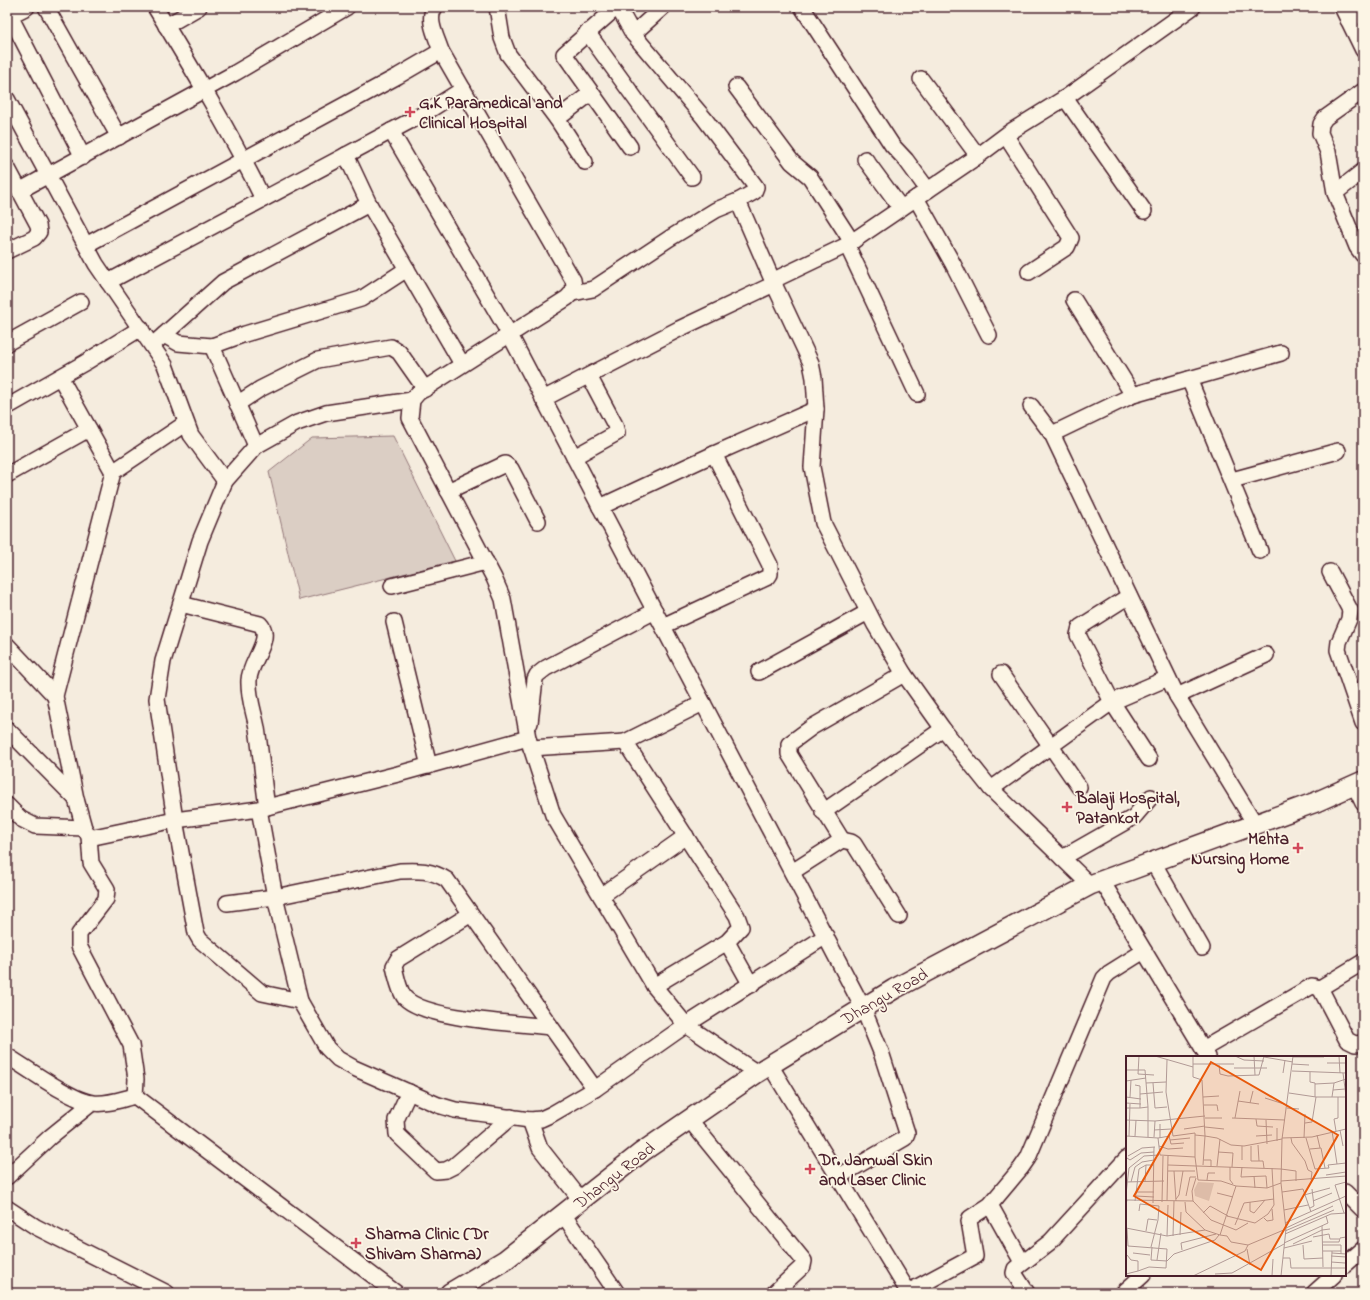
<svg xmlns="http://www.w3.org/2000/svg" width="1370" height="1300" viewBox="0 0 1370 1300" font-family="'Indie Flower',sans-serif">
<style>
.green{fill:#dbcec4;stroke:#927678}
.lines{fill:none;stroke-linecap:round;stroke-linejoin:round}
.minor-casing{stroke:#4a1f2b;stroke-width:18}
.tertiary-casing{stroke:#4a1f2b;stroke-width:22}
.minor{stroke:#fcf5e5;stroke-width:15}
.tertiary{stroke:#fcf5e5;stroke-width:19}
.poi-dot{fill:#d1495b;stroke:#fcf5e5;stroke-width:1.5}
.labels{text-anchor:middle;stroke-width:3.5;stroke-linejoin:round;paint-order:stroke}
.poi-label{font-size:17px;font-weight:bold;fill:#4a1f2b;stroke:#fcf5e5;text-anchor:start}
.street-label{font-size:17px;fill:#4a1f2b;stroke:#fcf5e5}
.inset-road{fill:none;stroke:#b19a96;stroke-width:1}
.view{fill:#e8590c;fill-opacity:0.15;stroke:#e8590c;stroke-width:2}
.inset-edge{fill:none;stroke:#4a1f2b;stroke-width:2}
</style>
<rect width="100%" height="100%" fill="#f5ecde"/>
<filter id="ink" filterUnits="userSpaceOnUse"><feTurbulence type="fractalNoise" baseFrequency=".025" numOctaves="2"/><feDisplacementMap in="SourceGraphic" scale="8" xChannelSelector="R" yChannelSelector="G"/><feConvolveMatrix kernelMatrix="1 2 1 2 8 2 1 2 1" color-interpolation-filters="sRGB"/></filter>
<g filter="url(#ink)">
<!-- green -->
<polygon class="green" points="393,436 455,561 299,600 269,472 312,438"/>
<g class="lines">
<!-- minor casing -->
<g class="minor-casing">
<g id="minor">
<polyline points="46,7 119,137"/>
<path d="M155,7C193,70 231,133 263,199"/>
<path d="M435,7C426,19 437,38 441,51L573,280C575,289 573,292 567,298L418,393L412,400L410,418L494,578L503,599L528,738"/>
<polyline points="497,7 502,38 508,54 557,119 585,162"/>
<polyline points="617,7 564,54 630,147"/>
<polyline points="618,7 633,34"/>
<polyline points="802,7 892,145 906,160 928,190"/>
<polyline points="1342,7 1363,50"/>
<polyline points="10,16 83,157"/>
<polyline points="7,17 27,7"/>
<polyline points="1348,20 1363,14"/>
<polyline points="166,26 199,7"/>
<polyline points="587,32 692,177"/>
<polyline points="921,79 978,156"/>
<polyline points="736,87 792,162 810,177 852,242"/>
<polyline points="1363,91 1325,118 1321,124 1320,133 1328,152 1335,193 1357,247 1363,255"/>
<polyline points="1065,98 1144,211"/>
<polyline points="7,99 96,264 165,365 191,435 225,481 256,446 297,423 326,413 412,400"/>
<polyline points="557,119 591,93"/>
<polyline points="391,131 510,335 863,1008 881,1052 907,1133 905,1138 838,1177"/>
<polyline points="1006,136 1071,238 1067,247 1029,272"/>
<polyline points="346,155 369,204 462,364"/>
<polyline points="865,159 901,208"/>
<polyline points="7,167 38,225 39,232 34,238 7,251"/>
<polyline points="19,191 235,73 347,7"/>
<polyline points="1335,193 1363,171"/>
<polyline points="916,198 953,264 989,335"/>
<polyline points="86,245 398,76 441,51"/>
<polyline points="847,245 917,394"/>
<polyline points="108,282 425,113 463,89"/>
<polyline points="573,293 593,289 670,238 716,210 738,201"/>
<polyline points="1074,300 1133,395"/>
<polyline points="164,335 178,343 212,346 245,334 361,299 407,269"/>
<polyline points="157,341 223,282 369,204"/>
<polyline points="7,343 81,302"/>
<polyline points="212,346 256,446"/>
<polyline points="60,377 113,472"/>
<polyline points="1189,379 1260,551"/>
<polyline points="543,399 679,329 774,284 738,201 754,192 756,187 704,118 633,34 663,7"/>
<polyline points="237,404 260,389 318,360 391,347 399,352 425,389"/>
<polyline points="1031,406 1052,434 1177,696 1255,824"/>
<polyline points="7,407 86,362 141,328"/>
<polyline points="186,423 113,472 55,696 76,799 84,828 89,836 94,837 175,820 259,809 398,774 528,738 553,815 654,986 686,1025 757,1073"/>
<polyline points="1052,434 1133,395 1281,353"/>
<polyline points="574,457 617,433 615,425 589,376"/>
<polyline points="7,475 89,429"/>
<polyline points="1232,480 1338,451"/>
<polyline points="225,481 200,541 163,661 157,699 175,820 196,933 200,940 262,993 300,1001"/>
<polyline points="448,491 505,464 511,469 538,521"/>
<polyline points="600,507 714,454 816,409"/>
<polyline points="1330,572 1350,610 1349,619 1339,642 1338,650 1363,723"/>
<polyline points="392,586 486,562"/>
<polyline points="1129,596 1080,627 1078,635 1112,702 1149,759"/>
<path d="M181,604L260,624C274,638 249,663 249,680C248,697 254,712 257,728C261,754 263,781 267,807"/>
<polyline points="394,622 429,766"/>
<polyline points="663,626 768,577 770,574 770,565 714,454"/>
<polyline points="7,645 55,696"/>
<polyline points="759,672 868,612"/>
<polyline points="1001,674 1079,787"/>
<polyline points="1177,696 1266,655"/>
<polyline points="530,723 535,679 537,675 546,668 655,611"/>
<polyline points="7,729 76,799"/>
<polyline points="531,748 625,742"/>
<polyline points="1355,786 1363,803"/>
<polyline points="991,789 1112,702 1168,678"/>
<polyline points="7,805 21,819 35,826 84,828"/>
<polyline points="259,809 275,897 300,1001 327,1048 338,1059 354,1068 438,1105 455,1110 530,1120 541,1119 552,1114 595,1089 686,1025 826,936"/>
<polyline points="823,812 943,729"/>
<polyline points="89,836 91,863 107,889 106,899 79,934 79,946 131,1045 136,1079 135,1096"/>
<polyline points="842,840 851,842 854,844 899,916"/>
<polyline points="1062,858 1134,817 1151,797"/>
<polyline points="1153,862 1202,948"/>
<polyline points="792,872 842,840 789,754 789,744 812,727 904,674"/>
<polyline points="1102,881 1208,1057"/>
<polyline points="1090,885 991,789 943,729 904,674 875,625 823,523 812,467 816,409 814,378 811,363 774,284 778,278 847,245 978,156 1010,132 1065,98 1193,7"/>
<polyline points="601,896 686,836"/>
<path d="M227,903L275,897L400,871C418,870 432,870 447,880L595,1089"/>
<path d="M471,914L398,959L394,966C396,975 399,991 405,998C427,1020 518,1023 550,1027"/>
<polyline points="727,942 751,985"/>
<polyline points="654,986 727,942 741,927 737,916 625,742 703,703"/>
<polyline points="1320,988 1347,1040 1355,1044 1363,1043"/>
<polyline points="1203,1049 1312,986 1320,988 1363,962"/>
<path d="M7,1056C27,1068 72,1101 93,1103C107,1105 122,1099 135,1096L396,1293"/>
<polyline points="770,1065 909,1293"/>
<polyline points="409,1092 396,1120 397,1134 436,1171 446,1170 454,1166 511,1117"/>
<polyline points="689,1119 804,1261 803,1266 774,1293"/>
<polyline points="530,1120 540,1148 581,1200"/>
<polyline points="7,1177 50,1137 92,1103"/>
<polyline points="1345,1192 1363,1210"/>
<polyline points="990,1205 1022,1262"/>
<polyline points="7,1208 36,1227 167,1293"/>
<polyline points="563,1214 617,1293"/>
<polyline points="1345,1265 1363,1249"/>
<polyline points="908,1292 975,1256 969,1221 970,1218 990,1205 1021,1168 1028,1158 1104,978 1109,973 1144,951"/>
<polyline points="1027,1293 1014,1273 1015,1269 1050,1242 1127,1158"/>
<polyline points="1123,1293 1143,1275"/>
<polyline points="1314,1293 1334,1275"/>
</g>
</g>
<!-- tertiary casing -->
<g class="tertiary-casing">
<polyline id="tertiary" points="450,1293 505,1260 642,1152 757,1073 894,989 1090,885 1316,802 1363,781"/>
</g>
<!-- minor -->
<use href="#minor" class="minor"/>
<!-- tertiary -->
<use href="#tertiary" class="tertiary"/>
</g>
</g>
<!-- markers -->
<g class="poi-dot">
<path d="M408 106h4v4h4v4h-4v4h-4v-4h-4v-4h4z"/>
<path d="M1065 801h4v4h4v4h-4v4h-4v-4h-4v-4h4z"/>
<path d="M1296 842h4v4h4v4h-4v4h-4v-4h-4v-4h4z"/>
<path d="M808 1163h4v4h4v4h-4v4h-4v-4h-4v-4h4z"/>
<path d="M354 1237h4v4h4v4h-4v4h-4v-4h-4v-4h4z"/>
</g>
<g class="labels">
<!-- poi labels -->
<g class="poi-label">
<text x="419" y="108">G.K Paramedical and<tspan x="419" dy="20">Clinical Hospital</tspan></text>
<text x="1076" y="803">Balaji Hospital,<tspan x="1076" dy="20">Patankot</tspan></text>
<text x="1289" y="844" text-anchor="end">Mehta<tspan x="1289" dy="20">Nursing Home</tspan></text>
<text x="819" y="1165">Dr. Jamwal Skin<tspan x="819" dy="20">and Laser Clinic</tspan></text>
<text x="365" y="1239">Sharma Clinic (Dr<tspan x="365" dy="20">Shivam Sharma)</tspan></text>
</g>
<!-- street labels -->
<g class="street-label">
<text transform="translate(884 996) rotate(-30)" y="6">Dhangu Road</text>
<text transform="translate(614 1175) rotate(-38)" y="6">Dhangu Road</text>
</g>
</g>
<!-- overview -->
<g transform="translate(1126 1056)">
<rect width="220" height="220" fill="#f5ecde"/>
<path d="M72,126L88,127L83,145L69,140L68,134Z" fill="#dbcec4"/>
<path class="inset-road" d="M13,0L12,18L28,19M29,0L67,11M67,0V21L76,24L79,80L91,82L105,89L118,90L156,83M109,0L118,4L138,5M128,0L129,19M213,0L214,17M138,1L167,6M167,1H198M41,4L40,36L47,80L69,77V79L79,80L77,109M201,7H220M67,8H108M166,8L183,9M93,9L94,18L102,20L133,19L138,0M108,12H141M0,14H19L22,51L14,52M166,15L220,17M184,16V26L189,27V41M157,17L159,4M217,17L220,40M0,25L20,22M20,27L40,26M27,27L29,52L41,51M208,27L220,23M189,28L208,27L206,41M207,34L219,33M163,37L190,41H220M14,38L37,36M0,41L15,43M4,41L5,24M77,41L93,40M139,42L161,49M112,45L133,48M0,47L15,48M124,47L127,35M78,49H91L92,55M0,52H14V30L9,29M161,52L173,53M79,62H96M106,62L159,64M109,62L114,35M130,63L131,70L147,71M0,64L29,65L79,60M140,64L141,88M179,67L186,66L190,41M34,68V82M79,71L98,73M151,72V85M58,73L79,70M28,74L45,73M214,74L217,90M206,75L211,108M210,75L208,63L212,62V41M191,79L194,92M0,80L32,82L34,99L69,101L72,124L95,125L110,130M3,80L4,48M9,80L10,64M43,80L45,88L58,87M130,80L146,79M22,81V51M28,81L29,65M32,82L44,80M156,82L186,81L220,73M165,82L166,87L179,105L182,114L186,116L185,124M178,82L179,58M180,82L189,113L203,112L202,109M44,84L64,82M132,89L133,105M33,90L42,93L57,92M125,90V105H137L138,112M184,93L195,92L199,112M92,96L107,97L106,111M2,100L16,92L29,91M69,101V79M1,102L4,104L15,97L28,96M78,104H85V110M116,104V90M42,109L155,113L170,115V125M202,109L220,107M91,110L94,83M104,111V124L107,128M116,111L115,121L140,120L141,132M42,115H69M48,115L50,145M200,119L220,116M128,120L129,132M81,124L82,117H89M19,125L20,109M155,125L220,120M0,126L38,125M5,126L9,111L16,106L28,104M10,136H28M156,136L177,133L185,156M91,137L107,141M0,138L3,112L18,100L33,99M178,139L204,132M10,140L28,141M60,140L64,121H70M50,143L53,139L57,115M9,145L13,113L20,109H28M41,145L42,100M67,145L85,164L110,174L122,167M187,145L206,137M36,146L37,100M59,146L60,156L79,174L94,179L110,130L141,132L155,127M124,146V155L128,157L139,144M27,147L28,91M0,148L1,144L67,145L66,135L70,122M184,152L188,150L186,133M158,154L182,149M13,155L14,148L33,150L32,164L25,191M77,157L84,150L102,160M218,157L209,129L220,126M101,160L129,167L142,158L148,149L146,112M138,162L141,165L147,164L146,153M159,167L220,140M109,169L118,147L148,143M196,170L197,211M0,172L41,180L79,174M160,172L207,150M1,173L2,190L41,193L40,212L23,211L12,215M20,175L22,163L31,164M159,175L208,154M159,178L205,158L220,157M54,179L55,156M94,179L101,180L105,186L122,189M41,180L42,149M47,180L48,145M187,181L203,178L204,183H213M196,186H213L214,182L220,181M158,187L202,167L200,160M167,188L196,174L204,173M177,189L178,203L197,202M196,189H215V198M26,191L25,204L41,205L48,198L89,184L93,179M158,192L186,185M121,193L124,209M56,194L55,187L90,178M197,195H215M7,197L24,199M206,197L220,198M205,200L220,201M157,202H164L165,212H220M31,204L35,177M205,206L219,207M0,218L12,215V205L5,204L1,199M89,218L106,217L158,188M67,220L119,195L122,189L160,173M146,220L147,203M155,220L160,173L155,127L156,83L167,0M205,220L206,195"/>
<path class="view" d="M85,6L212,79L135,214L8,140Z"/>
<rect width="220" height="220" class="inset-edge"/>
</g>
<!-- margin -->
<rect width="1370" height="1300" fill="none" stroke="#fcf5e5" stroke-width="24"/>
<rect x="12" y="12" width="1346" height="1276" fill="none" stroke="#4a1f2b" stroke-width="1.5" filter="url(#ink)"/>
</svg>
